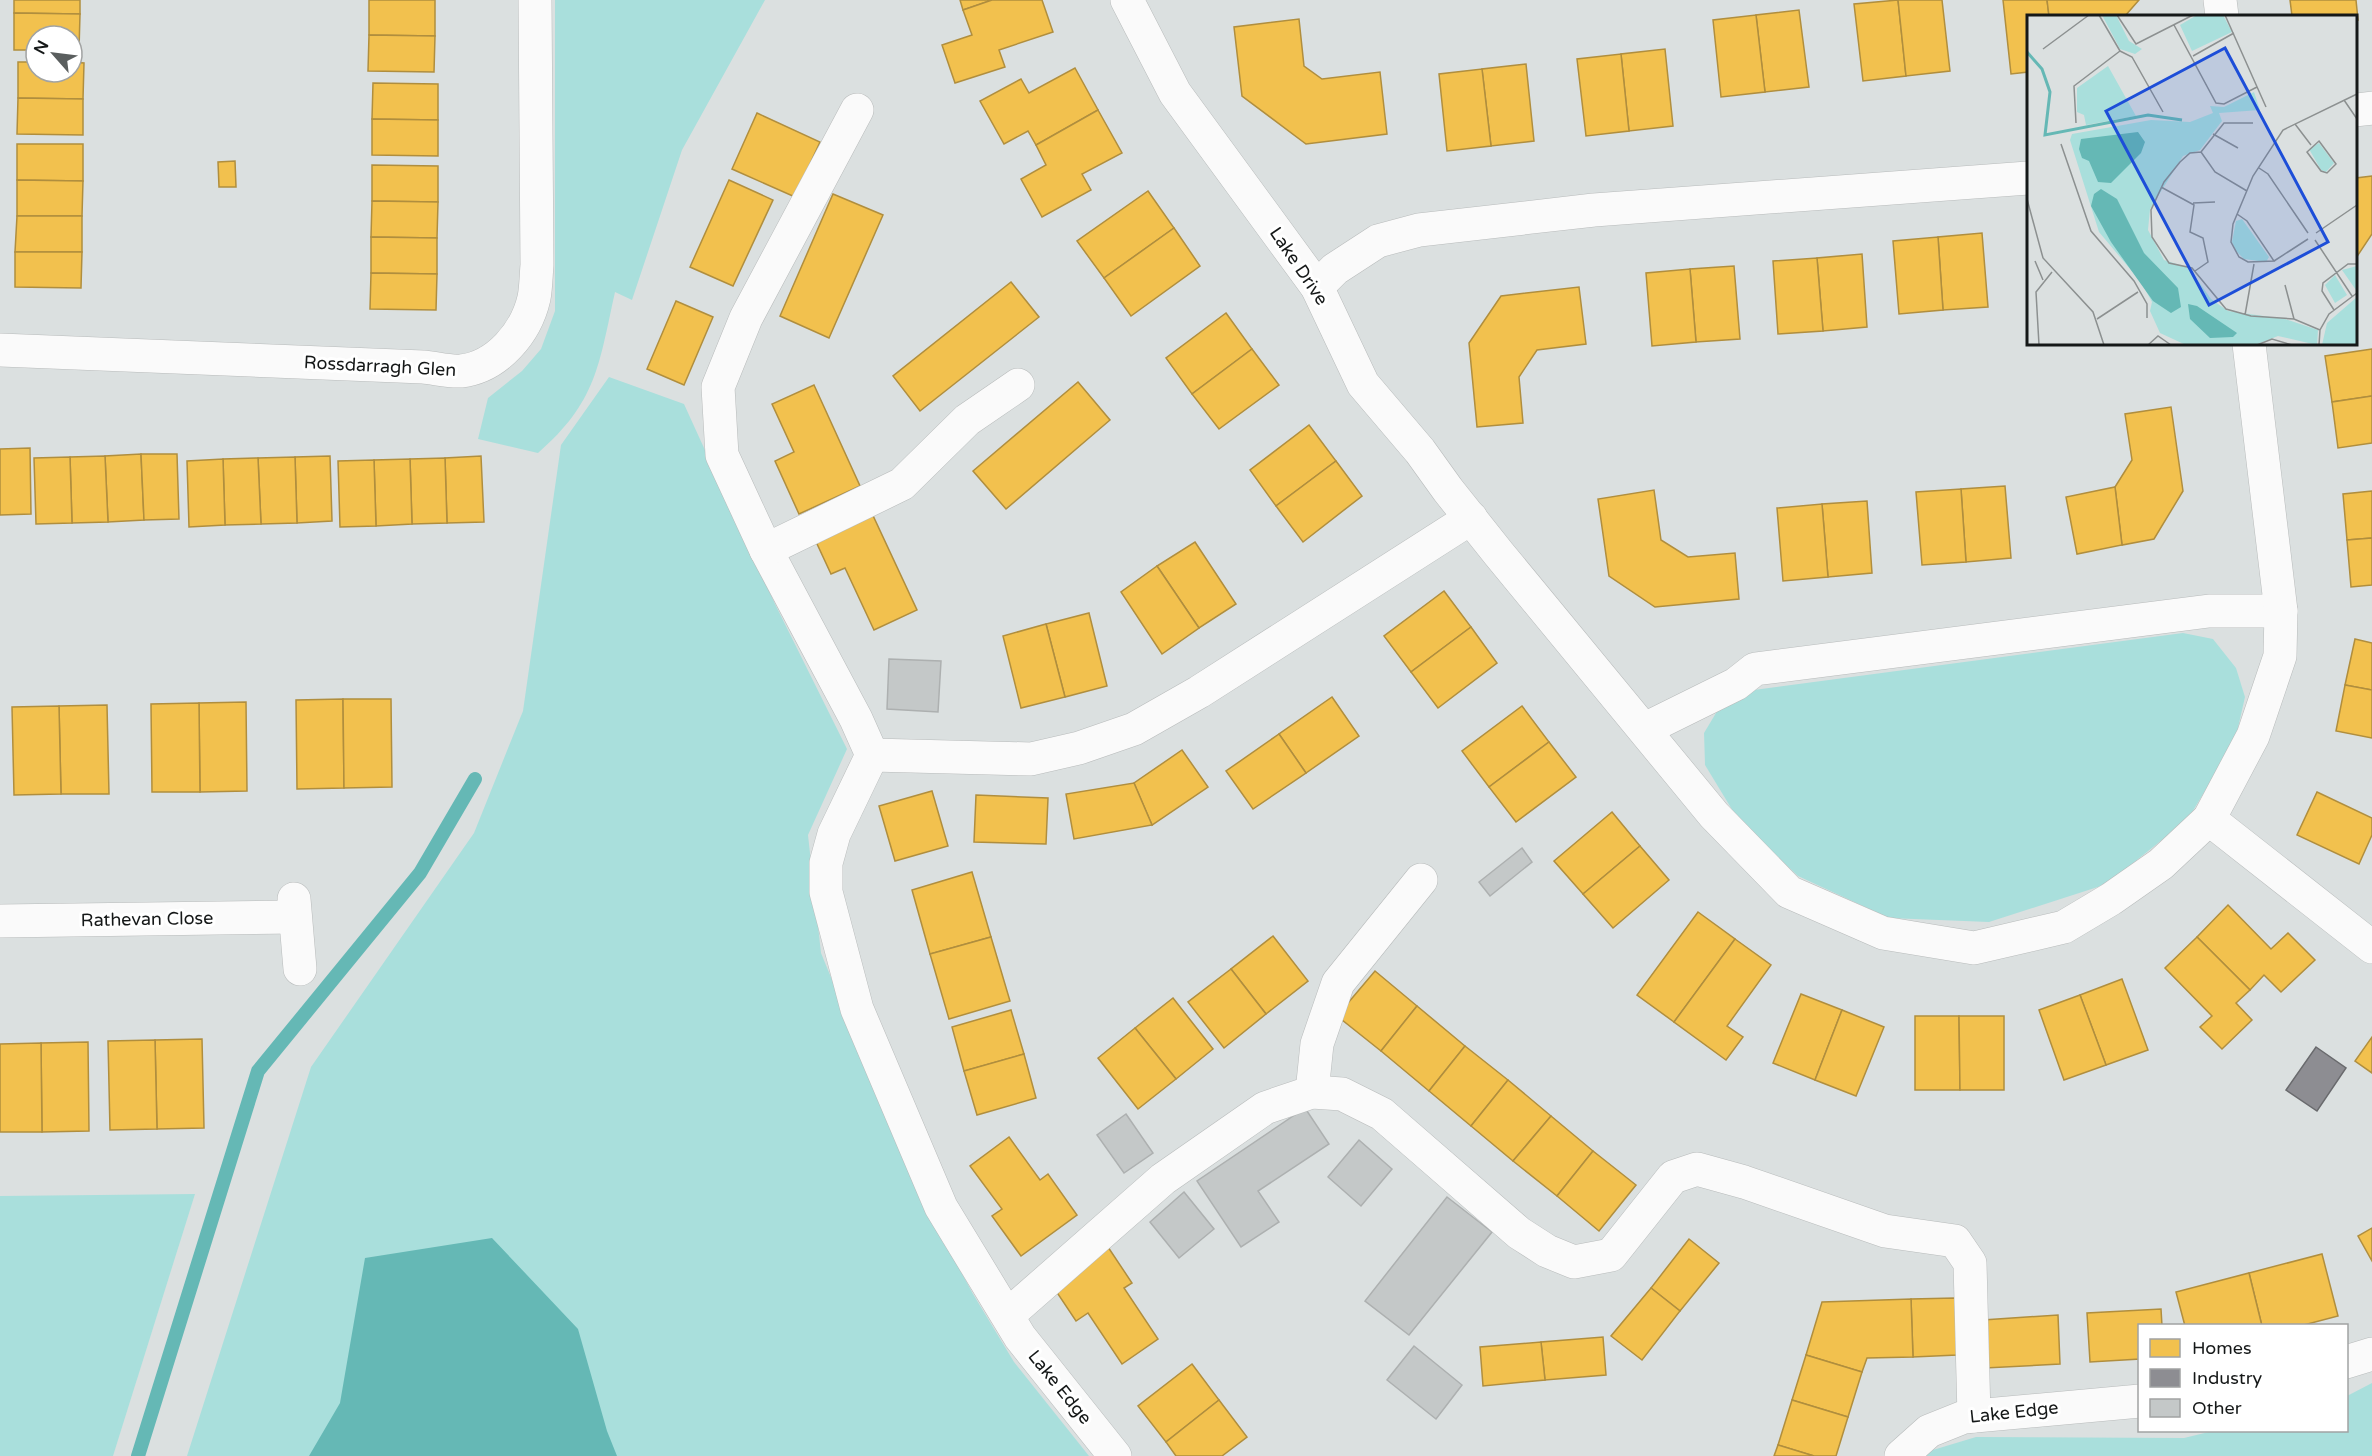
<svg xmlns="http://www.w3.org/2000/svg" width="2372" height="1456" viewBox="0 0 2372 1456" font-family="'Varela Round',sans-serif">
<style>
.green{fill:#a9dfdc}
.water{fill:#65b8b5}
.homes{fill:#f2c14e;stroke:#b08e3e;stroke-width:1.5}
.industry{fill:#8d8d92;stroke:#696a6d;stroke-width:1.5}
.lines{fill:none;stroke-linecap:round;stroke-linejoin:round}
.stream{stroke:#65b8b5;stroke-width:14}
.building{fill:#c4c8c8;stroke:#adb0b0;stroke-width:1.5}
.street-casing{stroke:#b8bbbb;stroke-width:34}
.street{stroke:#fafafa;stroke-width:33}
.labels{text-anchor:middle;stroke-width:6;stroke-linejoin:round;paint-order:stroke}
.street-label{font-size:18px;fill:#151818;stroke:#fff}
.inset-river{fill:none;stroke:#65b8b5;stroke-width:3}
.inset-road{fill:none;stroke:#8c9090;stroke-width:1.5}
.view{fill:#1d4ed8;fill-opacity:0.15;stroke:#1d4ed8;stroke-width:3}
.inset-edge{fill:none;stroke:#151818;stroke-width:3}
</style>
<rect width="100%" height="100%" fill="#dbe0e0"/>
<!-- green -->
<g class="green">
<path d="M555,0H765L682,150L632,300L615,292C599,364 597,402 538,453L478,439L488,398L522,371L541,349L555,311Z"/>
<polygon points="609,377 684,404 775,604 847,749 808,835 821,953 921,1197 973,1294 1014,1362 1089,1456 187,1456 311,1067 474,833 523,711 561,445"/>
<polygon points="2183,633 2213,639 2236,668 2245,697 2235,741 2188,819 2107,884 1989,922 1889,918 1798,876 1739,821 1705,765 1704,733 1719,708 1754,690"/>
<polygon points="195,1194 113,1456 0,1456 0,1196"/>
<polygon points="2372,1383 2372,1456 1913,1456 1976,1437 2184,1438 2217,1430 2346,1430 2347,1396"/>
</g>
<!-- water -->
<polygon class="water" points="492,1238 578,1329 607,1431 617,1456 309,1456 340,1403 365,1258"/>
<!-- homes -->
<g class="homes">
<polygon points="14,0 80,0 80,14 14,13"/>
<polygon points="369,0 435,0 435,36 369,35"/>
<polygon points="960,0 992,0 963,10"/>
<polygon points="992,0 1042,0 1053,32 999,50 1005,67 955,83 942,45 972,35 963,10"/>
<polygon points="1898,0 1906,76 1863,81 1854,4"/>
<polygon points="1898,0 1942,0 1950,71 1906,76"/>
<polygon points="2003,0 2047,0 2049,16 2028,16 2028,72 2011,74"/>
<polygon points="2047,0 2139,0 2125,16 2049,16"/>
<polygon points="2290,0 2356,0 2358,20 2356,20 2356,16 2292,16"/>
<polygon points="1799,10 1809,87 1765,92 1756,15"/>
<polygon points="14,13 80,14 79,50 72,50 72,36 36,36 36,50 14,50"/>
<polygon points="1756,15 1765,92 1721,97 1713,20"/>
<polygon points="1299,19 1304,66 1322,79 1380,72 1387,134 1306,144 1242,96 1234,27"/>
<polygon points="369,35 435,36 434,72 368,71"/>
<polygon points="1665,49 1673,126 1629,131 1621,54"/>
<polygon points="1621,54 1629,131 1586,136 1577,59"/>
<polygon points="18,62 36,62 36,72 72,72 72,62 84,63 83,99 18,98"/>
<polygon points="1526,64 1534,141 1491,146 1482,69"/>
<polygon points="1075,68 1098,110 1036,145 1028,131 1004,144 980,101 1021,79 1029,93"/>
<polygon points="1482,69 1491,146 1447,151 1439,74"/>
<polygon points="373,83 438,84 438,120 372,119"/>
<polygon points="18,98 83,99 83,135 17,134"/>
<polygon points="1098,110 1122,153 1082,174 1091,190 1042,217 1021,179 1046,165 1036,145"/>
<polygon points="757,113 820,142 795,197 732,169"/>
<polygon points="372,119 438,120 438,156 372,155"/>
<polygon points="17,144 83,144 83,181 17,180"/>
<polygon points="235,161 236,187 219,187 218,162"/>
<polygon points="372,165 438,166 438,202 372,201"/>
<polygon points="2372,176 2372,234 2356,258 2356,178"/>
<polygon points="17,180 83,181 82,216 17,216"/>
<polygon points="729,180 773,200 733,286 690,267"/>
<polygon points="1148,191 1174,228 1104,278 1077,241"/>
<polygon points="833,194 883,215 829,338 780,316"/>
<polygon points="372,201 438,202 437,238 371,237"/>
<polygon points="17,216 82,216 82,252 15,252"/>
<polygon points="1174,228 1200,266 1131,316 1104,278"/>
<polygon points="1982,233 1988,307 1943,310 1938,237"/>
<polygon points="371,237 437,238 437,274 371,273"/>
<polygon points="1938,237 1943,310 1899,314 1893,241"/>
<polygon points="15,252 82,252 81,288 15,287"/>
<polygon points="1862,254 1867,327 1823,331 1817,258"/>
<polygon points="1817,258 1823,331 1778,334 1773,261"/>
<polygon points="1734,266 1740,339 1696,342 1690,269"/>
<polygon points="1690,269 1696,342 1652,346 1646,273"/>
<polygon points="371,273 437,274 436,310 370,309"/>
<polygon points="1011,282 1039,317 920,411 893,376"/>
<polygon points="1579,287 1586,344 1537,350 1519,377 1523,423 1477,427 1469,343 1501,296"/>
<polygon points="676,301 713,317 684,385 647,369"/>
<polygon points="1226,313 1252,349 1192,394 1166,358"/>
<polygon points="1252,349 1279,385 1219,429 1192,394"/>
<polygon points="2372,349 2372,396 2332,402 2325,356"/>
<polygon points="1078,382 1110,420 1006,509 973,471"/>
<polygon points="814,385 860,486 799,514 775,461 794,452 772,404"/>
<polygon points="2372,396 2372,443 2338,448 2332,402"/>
<polygon points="2171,407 2183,491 2154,539 2122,545 2115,487 2132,460 2125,414"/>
<polygon points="1309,425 1336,461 1276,506 1250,470"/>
<polygon points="30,448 31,514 0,515 0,449"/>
<polygon points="141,454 144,520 108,522 105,456"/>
<polygon points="141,454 177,454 179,519 144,520"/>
<polygon points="105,456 108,522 72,523 70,457"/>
<polygon points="330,456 332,521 297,523 295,457"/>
<polygon points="481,456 484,522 447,523 445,458"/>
<polygon points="70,457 72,523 36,524 34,458"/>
<polygon points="295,457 297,523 261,524 258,458"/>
<polygon points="258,458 261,524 225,525 223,459"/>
<polygon points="445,458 447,523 412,524 410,459"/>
<polygon points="223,459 225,525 189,527 187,461"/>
<polygon points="410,459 412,524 376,526 374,460"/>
<polygon points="374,460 376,526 340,527 338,461"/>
<polygon points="1336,461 1362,496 1303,542 1276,506"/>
<polygon points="2005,486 2011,558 1966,562 1961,489"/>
<polygon points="2115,487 2122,545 2077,554 2066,497"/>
<polygon points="1961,489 1966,562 1922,565 1916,492"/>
<polygon points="1654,490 1661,540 1688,557 1735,553 1739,599 1655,607 1609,576 1598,499"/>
<polygon points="2372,491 2372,538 2347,540 2343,494"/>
<polygon points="1867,501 1872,573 1828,577 1822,504"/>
<polygon points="1822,504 1828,577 1783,581 1777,508"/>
<polygon points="869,507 917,610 874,630 845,568 831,574 812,533"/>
<polygon points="2372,538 2372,585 2351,587 2347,540"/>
<polygon points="1195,542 1236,604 1199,628 1157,566"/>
<polygon points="1157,566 1199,628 1162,654 1121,592"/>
<polygon points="1444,591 1471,627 1411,672 1384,636"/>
<polygon points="1089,613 1107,686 1065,697 1046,624"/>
<polygon points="1046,624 1065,697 1021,708 1003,636"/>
<polygon points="1471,627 1497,663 1438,708 1411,672"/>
<polygon points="2355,639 2372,643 2372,690 2345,685"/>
<polygon points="2345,685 2372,690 2372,738 2336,731"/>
<polygon points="1332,697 1359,736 1306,773 1279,734"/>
<polygon points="343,699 344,788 297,789 296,700"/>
<polygon points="343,699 391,699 392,787 344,788"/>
<polygon points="246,702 247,791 200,792 199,703"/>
<polygon points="199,703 200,792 152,792 151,704"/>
<polygon points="107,705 109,794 61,794 59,706"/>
<polygon points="59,706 61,794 14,795 12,707"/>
<polygon points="1522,706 1549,742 1489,787 1462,751"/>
<polygon points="1279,734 1306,773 1253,809 1226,771"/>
<polygon points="1549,742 1576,777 1516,822 1489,787"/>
<polygon points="1182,750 1208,787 1152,825 1134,783"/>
<polygon points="1134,783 1152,825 1074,839 1066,794"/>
<polygon points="932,791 948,846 895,861 879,806"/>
<polygon points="2317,792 2372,818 2372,835 2359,864 2297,835"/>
<polygon points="976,795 1048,798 1046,844 974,842"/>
<polygon points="1612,812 1640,846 1583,894 1554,861"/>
<polygon points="1640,846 1669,880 1613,928 1583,894"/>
<polygon points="972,872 991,937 930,954 912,890"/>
<polygon points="2228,905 2271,949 2288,933 2315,960 2281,992 2264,975 2250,990 2197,937"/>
<polygon points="1698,912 1735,939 1674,1022 1637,995"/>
<polygon points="1273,936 1308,981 1266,1014 1231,969"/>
<polygon points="991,937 1010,1001 949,1019 930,954"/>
<polygon points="2197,937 2250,990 2236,1003 2252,1020 2222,1049 2200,1027 2212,1016 2165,968"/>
<polygon points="1735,939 1771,965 1727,1026 1743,1037 1726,1060 1674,1022"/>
<polygon points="1231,969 1266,1014 1224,1048 1188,1002"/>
<polygon points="1375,971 1417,1006 1381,1051 1337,1016"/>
<polygon points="2122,979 2148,1050 2106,1065 2080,995"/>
<polygon points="1801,994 1842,1010 1815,1080 1773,1063"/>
<polygon points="2080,995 2106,1065 2064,1080 2039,1010"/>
<polygon points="1173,998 1213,1049 1176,1079 1135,1028"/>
<polygon points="1417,1006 1465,1046 1429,1091 1381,1051"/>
<polygon points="1011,1010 1024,1054 964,1071 952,1027"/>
<polygon points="1842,1010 1884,1027 1856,1096 1815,1080"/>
<polygon points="1915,1016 1959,1016 1960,1090 1915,1090"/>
<polygon points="1959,1016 2004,1016 2004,1090 1960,1090"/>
<polygon points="1135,1028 1176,1079 1138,1109 1098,1058"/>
<polygon points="2372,1037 2372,1073 2355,1061"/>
<polygon points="202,1039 204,1128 157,1129 155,1040"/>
<polygon points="155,1040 157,1129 110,1130 108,1041"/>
<polygon points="88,1042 89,1131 42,1132 41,1043"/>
<polygon points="41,1043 42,1132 0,1132 0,1044"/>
<polygon points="1465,1046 1508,1080 1471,1126 1429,1091"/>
<polygon points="1024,1054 1036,1098 977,1115 964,1071"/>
<polygon points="1508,1080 1551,1116 1513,1161 1471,1126"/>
<polygon points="1551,1116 1593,1151 1557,1196 1513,1161"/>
<polygon points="1009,1137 1040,1180 1048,1174 1077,1215 1021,1256 992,1216 1002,1209 970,1166"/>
<polygon points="1593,1151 1636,1185 1599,1231 1557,1196"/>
<polygon points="2372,1228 2372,1261 2358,1236"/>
<polygon points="1689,1239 1719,1263 1680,1311 1651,1288"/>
<polygon points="1108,1247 1132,1283 1124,1288 1158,1339 1122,1364 1088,1313 1076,1321 1052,1285"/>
<polygon points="2322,1254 2338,1316 2300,1326 2262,1326 2249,1273"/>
<polygon points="2249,1273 2262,1326 2185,1326 2176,1292"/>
<polygon points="1651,1288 1680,1311 1642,1360 1611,1336"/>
<polygon points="1955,1298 1957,1355 1913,1357 1911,1299"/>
<polygon points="1911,1299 1913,1357 1867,1358 1862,1372 1806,1355 1822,1302"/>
<polygon points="2161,1309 2162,1326 2140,1326 2140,1359 2090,1362 2087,1313"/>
<polygon points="2058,1315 2060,1364 1985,1368 1983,1320"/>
<polygon points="1603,1337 1606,1375 1545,1380 1541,1342"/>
<polygon points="1541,1342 1545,1380 1483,1386 1480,1347"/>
<polygon points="1806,1355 1862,1372 1848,1417 1792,1400"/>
<polygon points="1192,1364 1219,1400 1166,1442 1138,1406"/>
<polygon points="1219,1400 1247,1437 1222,1456 1176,1456 1166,1442"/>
<polygon points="1792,1400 1848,1417 1836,1456 1814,1456 1778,1445"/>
<polygon points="1778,1445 1814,1456 1774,1456"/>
</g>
<!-- industry -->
<polygon class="industry" points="2316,1047 2346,1068 2317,1111 2286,1090"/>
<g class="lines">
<!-- stream -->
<polyline class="stream" points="138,1456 258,1071 420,873 475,779"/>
</g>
<!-- building -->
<g class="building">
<polygon points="889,659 941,661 938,712 887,709"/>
<polygon points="1522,848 1532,862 1490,896 1479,882"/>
<polygon points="1305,1108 1329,1144 1258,1191 1279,1222 1241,1247 1197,1181"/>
<polygon points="1126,1114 1153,1153 1124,1173 1097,1135"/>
<polygon points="1359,1140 1392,1169 1361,1206 1328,1177"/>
<polygon points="1184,1192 1214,1229 1179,1258 1150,1222"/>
<polygon points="1447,1197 1492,1232 1409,1335 1365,1301"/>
<polygon points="1414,1346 1462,1385 1436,1419 1387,1380"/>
</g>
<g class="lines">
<!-- street casing -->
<g class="street-casing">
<g id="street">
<polyline points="1127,0 1175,93 1317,287 1363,384 1420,451 1448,490 1499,554 1714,815 1789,892 1883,933 1974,948 2064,927 2111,899 2161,864 2209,819 2253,736 2280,656 2281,611 2209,611 1755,669 1736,684 1645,729"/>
<polyline points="2220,0 2222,16"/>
<polyline points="857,110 746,318 718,387 722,455 766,550 856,719 872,755 834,834 826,863 826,892 857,1009 941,1207 1020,1337 1115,1456"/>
<polyline points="2356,110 2372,108"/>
<polyline points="1317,287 1335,269 1378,241 1419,230 1594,210 2028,178"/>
<polyline points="2249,344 2281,611"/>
<path d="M0,350L423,367C435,368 449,372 461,371C497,367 526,333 534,298C536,288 536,276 537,265L535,0"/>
<polyline points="766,550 902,484 967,420 1018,385"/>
<polyline points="872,755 1031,759 1079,748 1134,729 1199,692 1471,518"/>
<polyline points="2209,819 2372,947"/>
<polyline points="294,899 300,969"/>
<polyline points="0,921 295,917"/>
<polyline points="1312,1092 1317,1044 1338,983 1421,880"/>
<polyline points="1008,1315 1163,1179 1265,1108 1312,1092 1342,1094 1382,1114 1519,1233 1547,1251 1574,1262 1611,1255 1673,1177 1697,1169 1744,1182 1885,1231 1955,1241 1970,1263 1974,1416"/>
<polyline points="2346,1362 2372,1354"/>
<polyline points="1901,1456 1929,1431 1964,1417 2140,1401"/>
</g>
</g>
<!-- street -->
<use href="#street" class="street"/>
</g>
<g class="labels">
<!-- street labels -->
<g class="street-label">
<text transform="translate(1299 266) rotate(56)" y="6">Lake Drive</text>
<text transform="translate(380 366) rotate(3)" y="6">Rossdarragh Glen</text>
<text transform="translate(147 919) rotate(-1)" y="6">Rathevan Close</text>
<text transform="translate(1060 1387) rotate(51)" y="6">Lake Edge</text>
<text transform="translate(2014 1412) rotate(-6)" y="6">Lake Edge</text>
</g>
</g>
<!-- overview -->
<g transform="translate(2027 15)">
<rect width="330" height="330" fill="#dbe0e0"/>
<path d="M75,0H89L102,26L115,34L108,39L93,34ZM170,0H196L205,17L165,36L153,10ZM81,51L109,101L59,110L57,100L50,97V73ZM227,77L233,95L192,98L195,106L173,135L156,141L123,194L121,215L137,245L162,253L184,284L201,296L258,304L291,315L290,330L251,321L228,330H159L133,318L123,296L125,287L114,267L72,217L43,125L45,119L124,105L163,107L186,98L183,91L197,92ZM292,128L307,148L299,157L294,155L282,134ZM215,204L242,242L239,247L217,244L209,236L205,227L209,206ZM330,251V275H329L315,255ZM308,260L320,280L308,288L298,270ZM330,282V330H295L300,308Z" fill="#a9dfdc"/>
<path d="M111,117L118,127L114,138L84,168L71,167L62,146L55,143L52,134L54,124ZM74,174L90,184L117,238L151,273L154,292L144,298L126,286L84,227L64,191L67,179ZM161,289L170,291L210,318L206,322L183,323L163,304Z" fill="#65b8b5"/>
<path class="inset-river" d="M0,37L15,54L23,77L18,120L121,100L155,105"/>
<path class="inset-road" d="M72,0L93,36M90,0L109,29L166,0M198,0L239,92M147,10L189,88L197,89L230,72M16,34L62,0M93,36L105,42L136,97M166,41L207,18M317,85L330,104M49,108L47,71L93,36M226,108H197L174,137L163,138L153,147L137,167L124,195L125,222L142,248L165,253L199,294L224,301L267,304L293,315M268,109L284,130M186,119L211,133M292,126L309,149L300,158L294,156L280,137ZM34,129L64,216L107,266L120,289V303M174,137L188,157L220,176M232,153L241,159L281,218M134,172L167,190L163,217L176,223L181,247L168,256M0,184L16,243L66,297L77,330M166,188L188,187M210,199L220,206L247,246L221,247L212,242L204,227L206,209L226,161L256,115L330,79M289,218L330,190M288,225L325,281M8,246L16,265M247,246L281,224M258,270L267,304M307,295L295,276L296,268L321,249H330M218,300L227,249M70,304L111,277M12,330L9,277L25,257M121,330L131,321L144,330M230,330L245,324L265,330M292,330L293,315L302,299L330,278"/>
<path class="view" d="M198,33L301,227L182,290L79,96Z"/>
<rect width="330" height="330" class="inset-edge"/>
</g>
<!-- legend -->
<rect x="2138" y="1324" width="210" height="108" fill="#ffffff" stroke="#a1a3a3" stroke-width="1.5"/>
<rect x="2150" y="1339" width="30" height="18" fill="#f2c14e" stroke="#a1a3a3" stroke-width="1.5"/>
<text x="2192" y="1354" font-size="18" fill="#151818">Homes</text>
<rect x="2150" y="1369" width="30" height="18" fill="#8d8d92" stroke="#a1a3a3" stroke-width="1.5"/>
<text x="2192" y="1384" font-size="18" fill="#151818">Industry</text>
<rect x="2150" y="1399" width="30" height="18" fill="#c4c8c8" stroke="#a1a3a3" stroke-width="1.5"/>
<text x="2192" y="1414" font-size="18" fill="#151818">Other</text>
<!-- north arrow -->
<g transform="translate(54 54) rotate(298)"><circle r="28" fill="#ffffff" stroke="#a1a3a3" stroke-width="1.5"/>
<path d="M0-4.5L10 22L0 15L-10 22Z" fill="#5a5e5e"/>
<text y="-9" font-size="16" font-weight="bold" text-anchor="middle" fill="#151818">N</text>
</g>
</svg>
